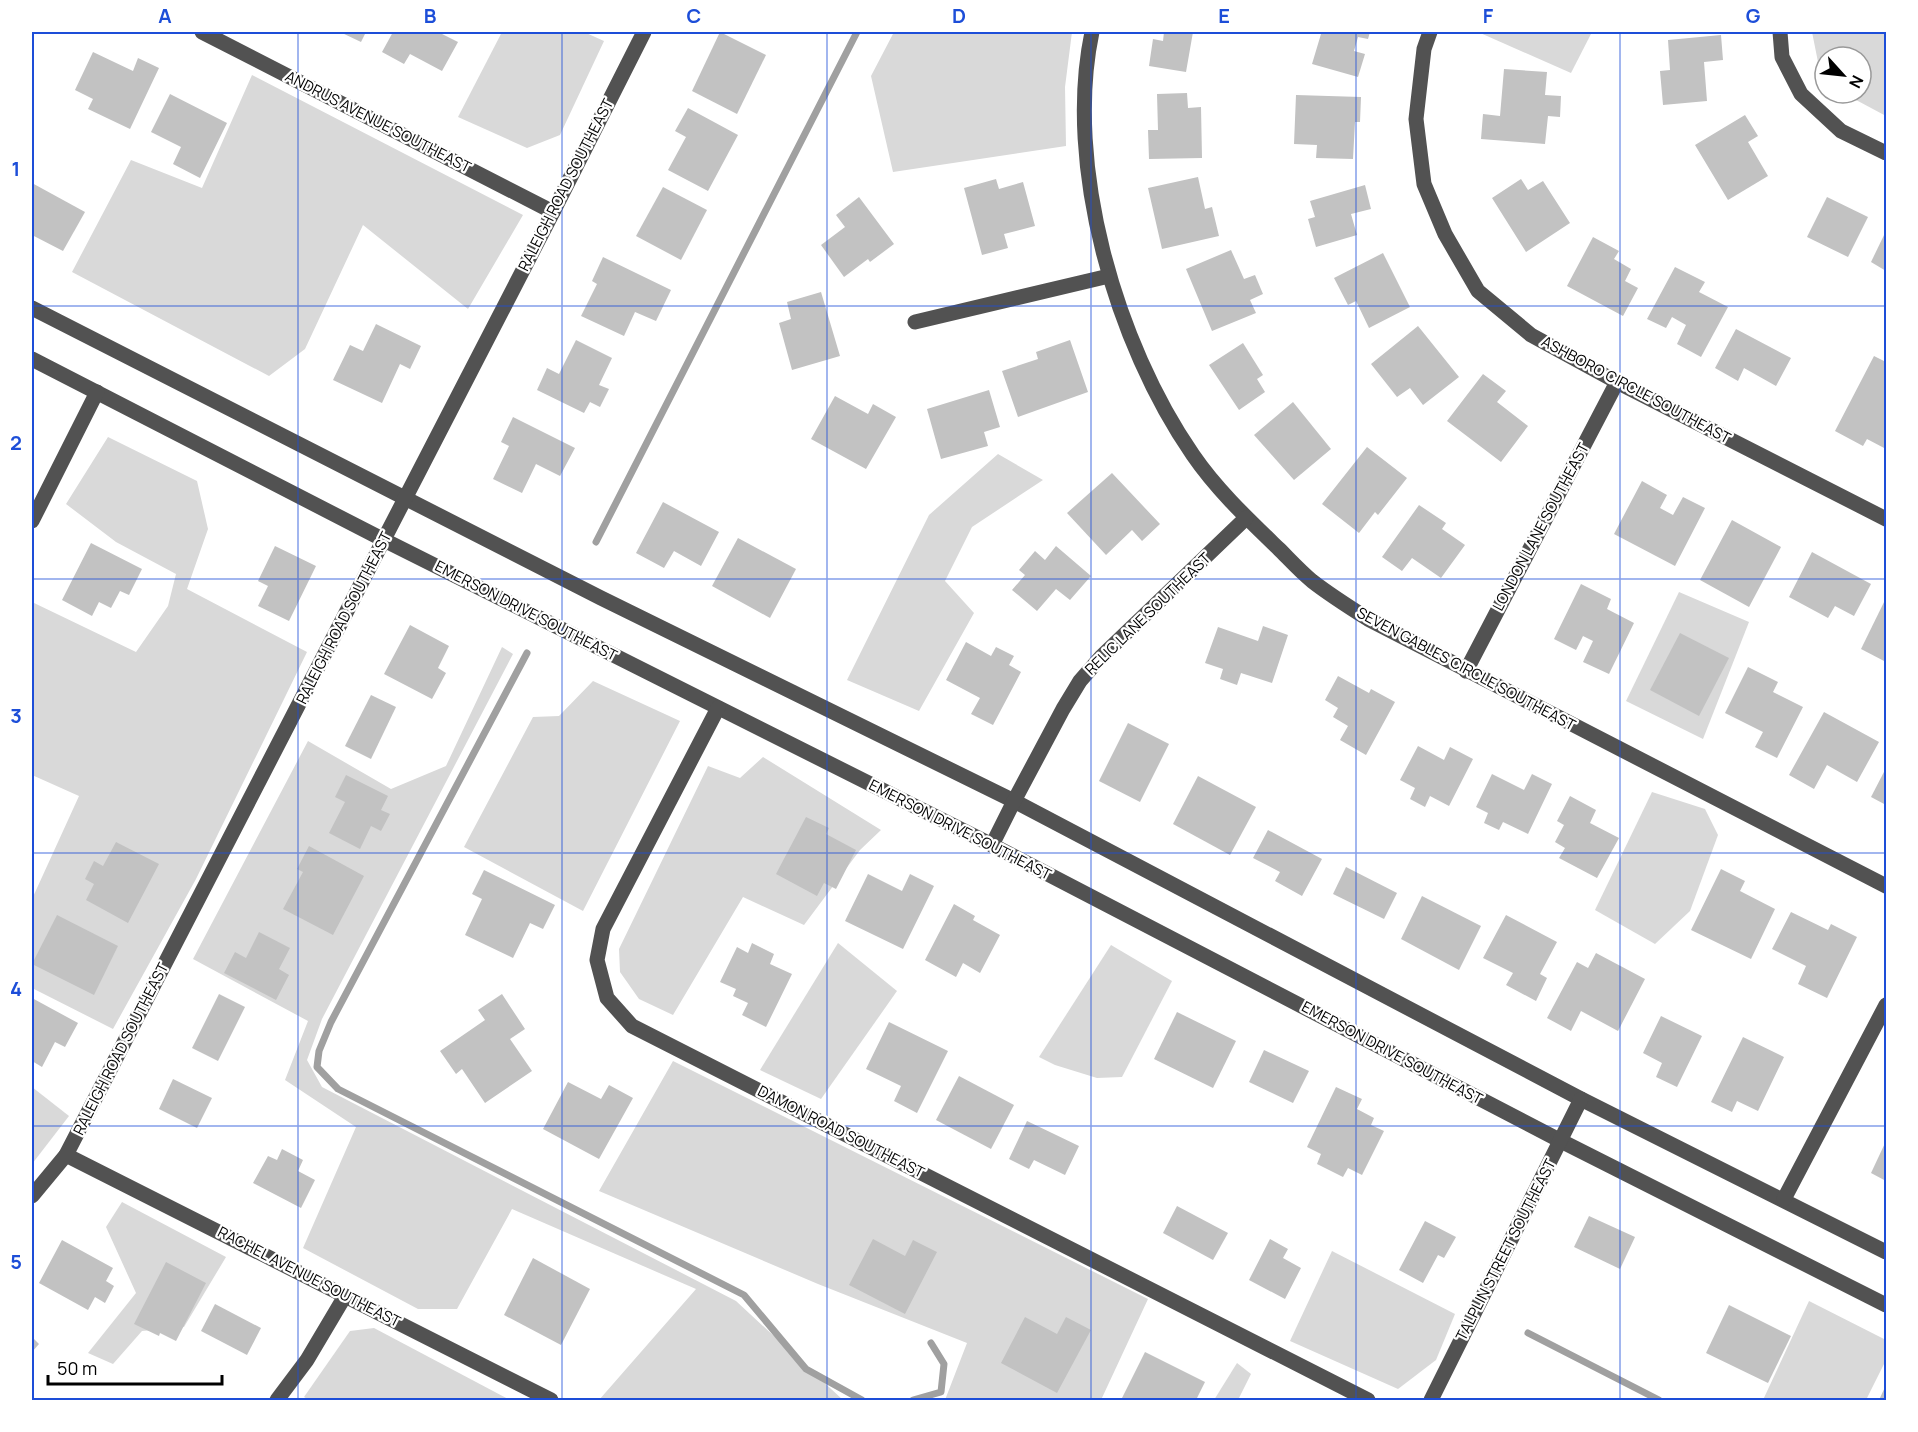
<svg xmlns="http://www.w3.org/2000/svg" width="1918" height="1432" viewBox="0 0 1918 1432" font-family="Manrope,sans-serif">
<style>
.green{fill:#d9d9d9}
.lines{fill:none;stroke-linecap:round;stroke-linejoin:round}
.stream{stroke:#a0a0a0;stroke-width:7}
.building{fill:#c2c2c2}
.minor{stroke:#525252;stroke-width:15}
.grid{fill:none;stroke:#1d4ed8;stroke-width:1.5;stroke-opacity:0.55}
.labels{text-anchor:middle;stroke-width:4.5;stroke-linejoin:round;paint-order:stroke}
.street-label{font-size:15px;fill:#000;stroke:#fff}
.neatline{fill:none;stroke:#1d4ed8;stroke-width:2}
.grid-label{font-size:20px;text-anchor:middle;font-weight:bold;fill:#1d4ed8}
</style>
<rect width="100%" height="100%" fill="#fff"/>
<!-- green -->
<g class="green">
<polygon points="502,32 584,32 604,41 560,135 527,148 458,117"/>
<polygon points="894,32 1072,32 1065,87 1066,146 893,172 871,76"/>
<polygon points="1478,32 1592,32 1571,73"/>
<polygon points="1812,32 1886,32 1886,116 1843,93 1861,93 1861,57 1825,57 1825,70 1818,62"/>
<polygon points="252,75 523,215 468,309 363,225 305,349 269,376 72,272 131,160 202,188"/>
<polygon points="108,437 197,481 208,529 187,589 307,652 196,879 113,1029 32,988 32,899 79,796 32,775 32,602 136,652 168,606 176,574 116,542 66,504"/>
<polygon points="998,454 1043,480 972,527 945,581 974,613 919,711 847,680 929,515"/>
<polygon points="1679,592 1749,622 1703,739 1626,701"/>
<polygon points="502,647 513,654 322,1019 307,1060 322,1087 736,1301 843,1400 599,1400 696,1289 512,1209 457,1309 418,1309 303,1248 356,1127 285,1080 308,1021 193,959 308,741 391,789 446,766"/>
<polygon points="593,681 680,721 583,911 464,847 533,717 559,716"/>
<polygon points="763,757 881,830 860,850 804,925 743,897 673,1015 639,999 620,972 619,949 708,766 740,778"/>
<polygon points="1652,792 1705,809 1718,835 1690,911 1655,944 1595,910"/>
<polygon points="838,943 897,991 821,1099 760,1070"/>
<polygon points="1111,945 1172,981 1122,1077 1097,1078 1055,1065 1039,1057"/>
<polygon points="673,1061 1148,1299 1101,1400 945,1400 967,1343 818,1284 599,1191"/>
<polygon points="32,1087 69,1116 32,1164"/>
<polygon points="122,1202 226,1257 184,1327 142,1331 113,1364 88,1353 136,1293 106,1227"/>
<polygon points="1332,1251 1455,1314 1436,1360 1398,1389 1290,1341"/>
<polygon points="1809,1301 1886,1340 1886,1360 1866,1400 1763,1400"/>
<polygon points="374,1328 510,1400 309,1400 304,1397 350,1331"/>
<polygon points="1237,1363 1251,1374 1238,1400 1214,1400"/>
</g>
<g class="lines">
<!-- stream -->
<g class="stream">
<polyline points="596,542 857,32"/>
<polyline points="527,653 331,1022 319,1051 317,1067 338,1089 744,1295 806,1369 862,1400"/>
<polyline points="1528,1333 1659,1400"/>
<polyline points="913,1400 941,1392 944,1364 931,1343"/>
</g>
</g>
<!-- building -->
<g class="building">
<polygon points="340,32 366,32 361,42"/>
<polygon points="393,32 443,32 442,34 458,42 442,71 410,54 404,64 382,52"/>
<polygon points="720,32 766,55 737,114 692,91"/>
<polygon points="1164,32 1193,32 1186,72 1149,66 1153,39 1163,41"/>
<polygon points="1315,32 1370,32 1368,39 1358,37 1354,51 1365,54 1358,77 1312,64 1321,34"/>
<polygon points="1721,35 1723,60 1704,62 1707,101 1663,105 1660,71 1670,70 1668,40"/>
<polygon points="93,52 133,71 138,58 159,68 130,129 88,109 93,99 75,90"/>
<polygon points="1504,69 1547,72 1545,95 1561,96 1560,117 1548,116 1545,144 1481,139 1483,114 1500,116"/>
<polygon points="1187,93 1188,108 1201,107 1202,158 1149,159 1148,130 1158,130 1157,94"/>
<polygon points="170,94 227,123 200,178 173,164 181,147 151,132"/>
<polygon points="1296,95 1361,97 1360,122 1355,122 1353,159 1316,158 1317,145 1294,144"/>
<polygon points="688,108 738,135 708,191 668,170 686,137 675,131"/>
<polygon points="1745,115 1758,136 1748,142 1768,176 1728,200 1695,145"/>
<polygon points="1198,177 1205,209 1212,207 1219,236 1162,249 1148,188"/>
<polygon points="996,179 999,189 1023,182 1035,226 1004,234 1008,248 982,255 964,188"/>
<polygon points="1521,179 1528,190 1543,181 1570,223 1526,252 1492,198"/>
<polygon points="32,183 85,212 63,251 32,235"/>
<polygon points="1365,185 1371,209 1351,214 1357,235 1316,247 1308,219 1315,217 1310,201"/>
<polygon points="663,187 707,210 681,260 636,236"/>
<polygon points="859,197 894,244 870,262 868,259 844,277 821,245 845,227 836,215"/>
<polygon points="1827,197 1868,217 1848,257 1807,237"/>
<polygon points="1886,231 1886,271 1871,262"/>
<polygon points="1593,237 1619,251 1614,259 1631,269 1625,281 1638,288 1623,316 1567,286"/>
<polygon points="1231,250 1244,279 1255,275 1263,294 1250,300 1256,313 1212,331 1186,269"/>
<polygon points="1383,253 1410,307 1369,328 1356,301 1348,305 1334,278"/>
<polygon points="603,257 671,290 656,321 635,312 624,336 581,316 597,284 592,281"/>
<polygon points="1675,267 1705,282 1699,292 1728,307 1701,357 1677,344 1686,325 1672,317 1666,328 1647,319"/>
<polygon points="821,292 840,356 792,370 779,323 791,319 787,302"/>
<polygon points="376,324 421,346 410,369 400,364 382,403 333,380 350,345 363,351"/>
<polygon points="1418,326 1459,377 1423,405 1410,388 1397,397 1371,364"/>
<polygon points="1736,329 1791,358 1776,386 1744,368 1738,381 1715,368"/>
<polygon points="576,340 612,358 599,385 609,389 600,407 590,402 584,413 537,390 547,368 559,374"/>
<polygon points="1070,340 1088,392 1018,417 1002,371 1038,359 1036,352"/>
<polygon points="1243,343 1263,375 1257,379 1265,392 1239,410 1209,365"/>
<polygon points="1874,356 1886,362 1886,449 1867,439 1863,446 1835,431"/>
<polygon points="1483,374 1506,391 1497,402 1528,426 1501,462 1447,421"/>
<polygon points="989,390 1000,427 984,432 988,446 941,459 927,409"/>
<polygon points="835,396 868,414 873,404 896,417 866,469 811,439"/>
<polygon points="1293,402 1331,449 1294,480 1254,435"/>
<polygon points="513,417 575,448 560,476 536,464 522,493 493,479 509,446 501,442"/>
<polygon points="1367,447 1407,478 1378,515 1375,512 1359,533 1322,504"/>
<polygon points="1112,473 1160,524 1142,541 1132,530 1106,555 1067,513"/>
<polygon points="1642,481 1667,495 1660,508 1673,515 1683,497 1705,508 1675,566 1614,534"/>
<polygon points="663,502 719,532 701,566 674,551 664,568 636,553"/>
<polygon points="1419,505 1446,523 1442,529 1465,545 1441,578 1412,558 1402,571 1382,557"/>
<polygon points="1732,520 1781,547 1749,607 1700,580"/>
<polygon points="738,538 796,569 770,618 712,586"/>
<polygon points="91,543 142,569 129,595 120,591 111,608 99,602 92,616 62,600"/>
<polygon points="275,546 316,566 289,621 258,606 268,586 258,581"/>
<polygon points="1056,546 1091,576 1070,600 1056,589 1037,611 1012,590 1025,575 1019,570 1035,551 1045,560"/>
<polygon points="1812,552 1871,584 1854,616 1835,606 1828,618 1789,597"/>
<polygon points="1581,584 1611,599 1607,609 1634,623 1609,674 1583,662 1593,641 1583,636 1576,650 1554,639"/>
<polygon points="1886,598 1886,662 1861,649"/>
<polygon points="410,625 449,646 438,668 446,673 432,699 384,674"/>
<polygon points="1263,626 1288,635 1272,683 1241,673 1237,685 1220,679 1223,669 1205,663 1218,627 1258,641"/>
<polygon points="1680,633 1729,658 1699,716 1650,690"/>
<polygon points="966,642 991,656 996,647 1014,656 1009,665 1021,672 993,725 971,714 980,698 946,680"/>
<polygon points="1748,667 1778,682 1773,692 1803,707 1777,758 1755,747 1763,732 1725,713"/>
<polygon points="1338,676 1369,693 1371,689 1395,702 1366,755 1340,740 1348,726 1333,717 1338,708 1325,700"/>
<polygon points="371,695 396,707 371,759 345,746"/>
<polygon points="1824,712 1879,742 1857,782 1827,765 1814,789 1789,775"/>
<polygon points="1128,723 1169,744 1140,802 1099,781"/>
<polygon points="1418,746 1444,760 1450,747 1473,759 1449,806 1430,796 1425,807 1410,799 1415,788 1400,780"/>
<polygon points="1886,768 1886,805 1871,797"/>
<polygon points="1492,774 1524,790 1532,774 1552,784 1528,834 1503,822 1499,830 1484,823 1488,813 1476,807"/>
<polygon points="346,775 388,796 381,810 390,814 381,831 371,826 360,849 329,833 345,802 335,797"/>
<polygon points="1198,776 1256,807 1230,855 1173,824"/>
<polygon points="1570,796 1596,810 1590,823 1619,838 1597,878 1559,858 1565,848 1555,842 1564,825 1557,821"/>
<polygon points="806,817 829,828 826,834 856,850 836,889 824,883 817,896 776,874"/>
<polygon points="1268,830 1322,859 1302,896 1275,881 1280,872 1253,858"/>
<polygon points="116,842 159,864 128,923 86,900 94,884 85,879 94,861 103,866"/>
<polygon points="309,846 364,876 333,935 283,909 303,872 297,869"/>
<polygon points="1346,867 1397,893 1384,919 1333,894"/>
<polygon points="1721,869 1745,881 1740,891 1775,909 1751,959 1691,930"/>
<polygon points="484,870 555,905 543,929 530,923 513,958 465,935 482,899 472,894"/>
<polygon points="868,874 902,891 910,874 934,886 903,949 845,921"/>
<polygon points="1422,896 1481,926 1459,970 1401,939"/>
<polygon points="954,904 975,916 973,920 1000,935 980,973 963,963 956,977 925,960"/>
<polygon points="1791,912 1828,930 1831,924 1857,937 1827,998 1798,984 1806,966 1772,949"/>
<polygon points="57,915 118,946 94,995 32,964"/>
<polygon points="1506,915 1557,942 1540,974 1547,978 1536,1001 1506,985 1513,973 1483,958"/>
<polygon points="259,932 290,948 279,969 289,975 276,1000 224,973 235,952 246,958"/>
<polygon points="752,943 774,954 770,964 792,974 766,1027 742,1015 748,1003 733,996 736,989 720,982 737,947 748,953"/>
<polygon points="1596,953 1645,979 1618,1031 1581,1011 1571,1031 1547,1018 1577,962 1588,968"/>
<polygon points="219,994 245,1007 218,1061 192,1048"/>
<polygon points="502,994 525,1029 510,1039 532,1071 485,1103 462,1069 456,1074 440,1051 485,1020 478,1010"/>
<polygon points="32,998 78,1023 65,1047 55,1042 42,1067 32,1061"/>
<polygon points="1177,1012 1236,1041 1213,1088 1154,1059"/>
<polygon points="1661,1016 1702,1036 1677,1087 1656,1077 1662,1063 1643,1053"/>
<polygon points="889,1022 948,1051 917,1113 894,1101 901,1086 866,1069"/>
<polygon points="1743,1037 1784,1057 1758,1111 1737,1101 1732,1112 1711,1102"/>
<polygon points="1264,1050 1309,1071 1293,1103 1249,1082"/>
<polygon points="959,1076 1014,1105 991,1149 936,1120"/>
<polygon points="173,1079 212,1098 197,1128 159,1109"/>
<polygon points="568,1082 601,1099 609,1085 633,1098 599,1159 543,1129"/>
<polygon points="1336,1087 1362,1099 1357,1109 1374,1118 1371,1125 1384,1131 1362,1175 1348,1168 1343,1177 1317,1164 1321,1154 1307,1147"/>
<polygon points="1027,1121 1079,1146 1065,1175 1034,1160 1029,1169 1009,1159"/>
<polygon points="1886,1141 1886,1181 1871,1173"/>
<polygon points="282,1149 303,1160 298,1171 315,1180 301,1208 253,1183 268,1156 277,1160"/>
<polygon points="1177,1206 1228,1233 1213,1260 1163,1233"/>
<polygon points="1589,1216 1635,1237 1620,1269 1574,1247"/>
<polygon points="1425,1221 1456,1237 1444,1258 1438,1255 1423,1283 1399,1270"/>
<polygon points="873,1239 905,1256 913,1240 937,1252 905,1314 849,1285"/>
<polygon points="1270,1239 1288,1249 1283,1258 1301,1268 1285,1299 1249,1280"/>
<polygon points="62,1240 113,1268 106,1281 114,1286 105,1303 95,1297 88,1310 39,1283"/>
<polygon points="533,1258 590,1289 561,1345 504,1315"/>
<polygon points="166,1262 206,1283 176,1341 160,1333 159,1336 134,1324"/>
<polygon points="215,1304 261,1328 247,1355 201,1331"/>
<polygon points="1729,1305 1791,1336 1768,1383 1706,1353"/>
<polygon points="1025,1317 1057,1334 1066,1317 1091,1330 1057,1393 1001,1363"/>
<polygon points="32,1337 39,1344 32,1352"/>
<polygon points="1145,1352 1205,1382 1196,1400 1121,1400"/>
<polygon points="1886,1385 1886,1400 1879,1400"/>
</g>
<g class="lines">
<!-- minor -->
<g class="minor">
<polyline points="202,32 553,212"/>
<path d="M1092,32C1064,165 1116,344 1193,455C1217,490 1249,520 1279,549C1290,560 1300,571 1312,581C1330,595 1349,607 1368,619L1886,886"/>
<polyline points="1430,32 1424,49 1416,119 1424,184 1445,234 1478,291 1531,335 1617,382 1886,519"/>
<polyline points="1780,32 1782,57 1801,94 1841,131 1886,153"/>
<polyline points="32,308 601,598 1014,801 1581,1099 1886,1252"/>
<polyline points="915,322 1109,276"/>
<polyline points="32,359 384,540 992,845 1561,1141 1886,1305"/>
<polyline points="32,521 97,392"/>
<polyline points="1466,671 1617,382"/>
<polyline points="718,708 603,929 597,960 607,998 632,1026 1368,1400"/>
<polyline points="992,845 1014,801 1063,709 1080,681 1101,657 1246,518"/>
<polyline points="66,1155 551,1400"/>
<polyline points="32,1196 66,1155 553,212 644,32"/>
<polyline points="1784,1199 1886,1005"/>
<polyline points="277,1400 307,1360 345,1296"/>
<polyline points="1431,1400 1581,1099"/>
</g>
</g>
<!-- grid -->
<path class="grid" d="M298,32V1400M562,32V1400M827,32V1400M1091,32V1400M1356,32V1400M1620,32V1400M32,306H1886M32,579H1886M32,853H1886M32,1126H1886"/>
<g class="labels">
<!-- street labels -->
<g class="street-label">
<text transform="translate(378 122) rotate(27)" y="5">ANDRUS AVENUE SOUTHEAST</text>
<text transform="translate(566 185) rotate(-63)" y="5">RALEIGH ROAD SOUTHEAST</text>
<text transform="translate(1636 390) rotate(28)" y="5">ASHBORO CIRCLE SOUTHEAST</text>
<text transform="translate(1541 527) rotate(-62)" y="5">LONDON LANE SOUTHEAST</text>
<text transform="translate(526 611) rotate(27)" y="5">EMERSON DRIVE SOUTHEAST</text>
<text transform="translate(1148 614) rotate(-44)" y="5">RELIC LANE SOUTHEAST</text>
<text transform="translate(344 618) rotate(-63)" y="5">RALEIGH ROAD SOUTHEAST</text>
<text transform="translate(1466 669) rotate(28)" y="5">SEVEN GABLES CIRCLE SOUTHEAST</text>
<text transform="translate(960 830) rotate(27)" y="5">EMERSON DRIVE SOUTHEAST</text>
<text transform="translate(121 1049) rotate(-63)" y="5">RALEIGH ROAD SOUTHEAST</text>
<text transform="translate(1392 1053) rotate(28)" y="5">EMERSON DRIVE SOUTHEAST</text>
<text transform="translate(841 1132) rotate(27)" y="5">DAMON ROAD SOUTHEAST</text>
<text transform="translate(1506 1250) rotate(-63)" y="5">TALPLIN STREET SOUTHEAST</text>
<text transform="translate(309 1277) rotate(27)" y="5">RACHEL AVENUE SOUTHEAST</text>
</g>
</g>
<!-- border -->
<rect width="1918" height="1432" fill="none" stroke="#ffffff" stroke-width="66"/>
<!-- north arrow -->
<g transform="translate(1843 75) rotate(117)"><circle r="28" fill="#ffffff" stroke="#999999" stroke-width="1.5"/>
<path d="M0-4.5L10 22L0 15L-10 22Z" fill="#000000"/>
<text y="-9" font-size="16" font-weight="bold" text-anchor="middle" fill="#000000">N</text>
</g>
<!-- scale -->
<path d="M48 1375v9h174v-9" fill="none" stroke="#000000" stroke-width="3"/>
<text x="57" y="1375" font-size="18" fill="#000000" stroke="#ffffff" stroke-width="4.5" paint-order="stroke">50 m</text>
<rect x="33" y="33" width="1852" height="1366" class="neatline"/>
<g class="grid-label">
<text x="165" y="23">A</text>
<text x="430" y="23">B</text>
<text x="694" y="23">C</text>
<text x="959" y="23">D</text>
<text x="1224" y="23">E</text>
<text x="1488" y="23">F</text>
<text x="1753" y="23">G</text>
<text x="16" y="176">1</text>
<text x="16" y="450">2</text>
<text x="16" y="723">3</text>
<text x="16" y="996">4</text>
<text x="16" y="1269">5</text>
</g>
</svg>
